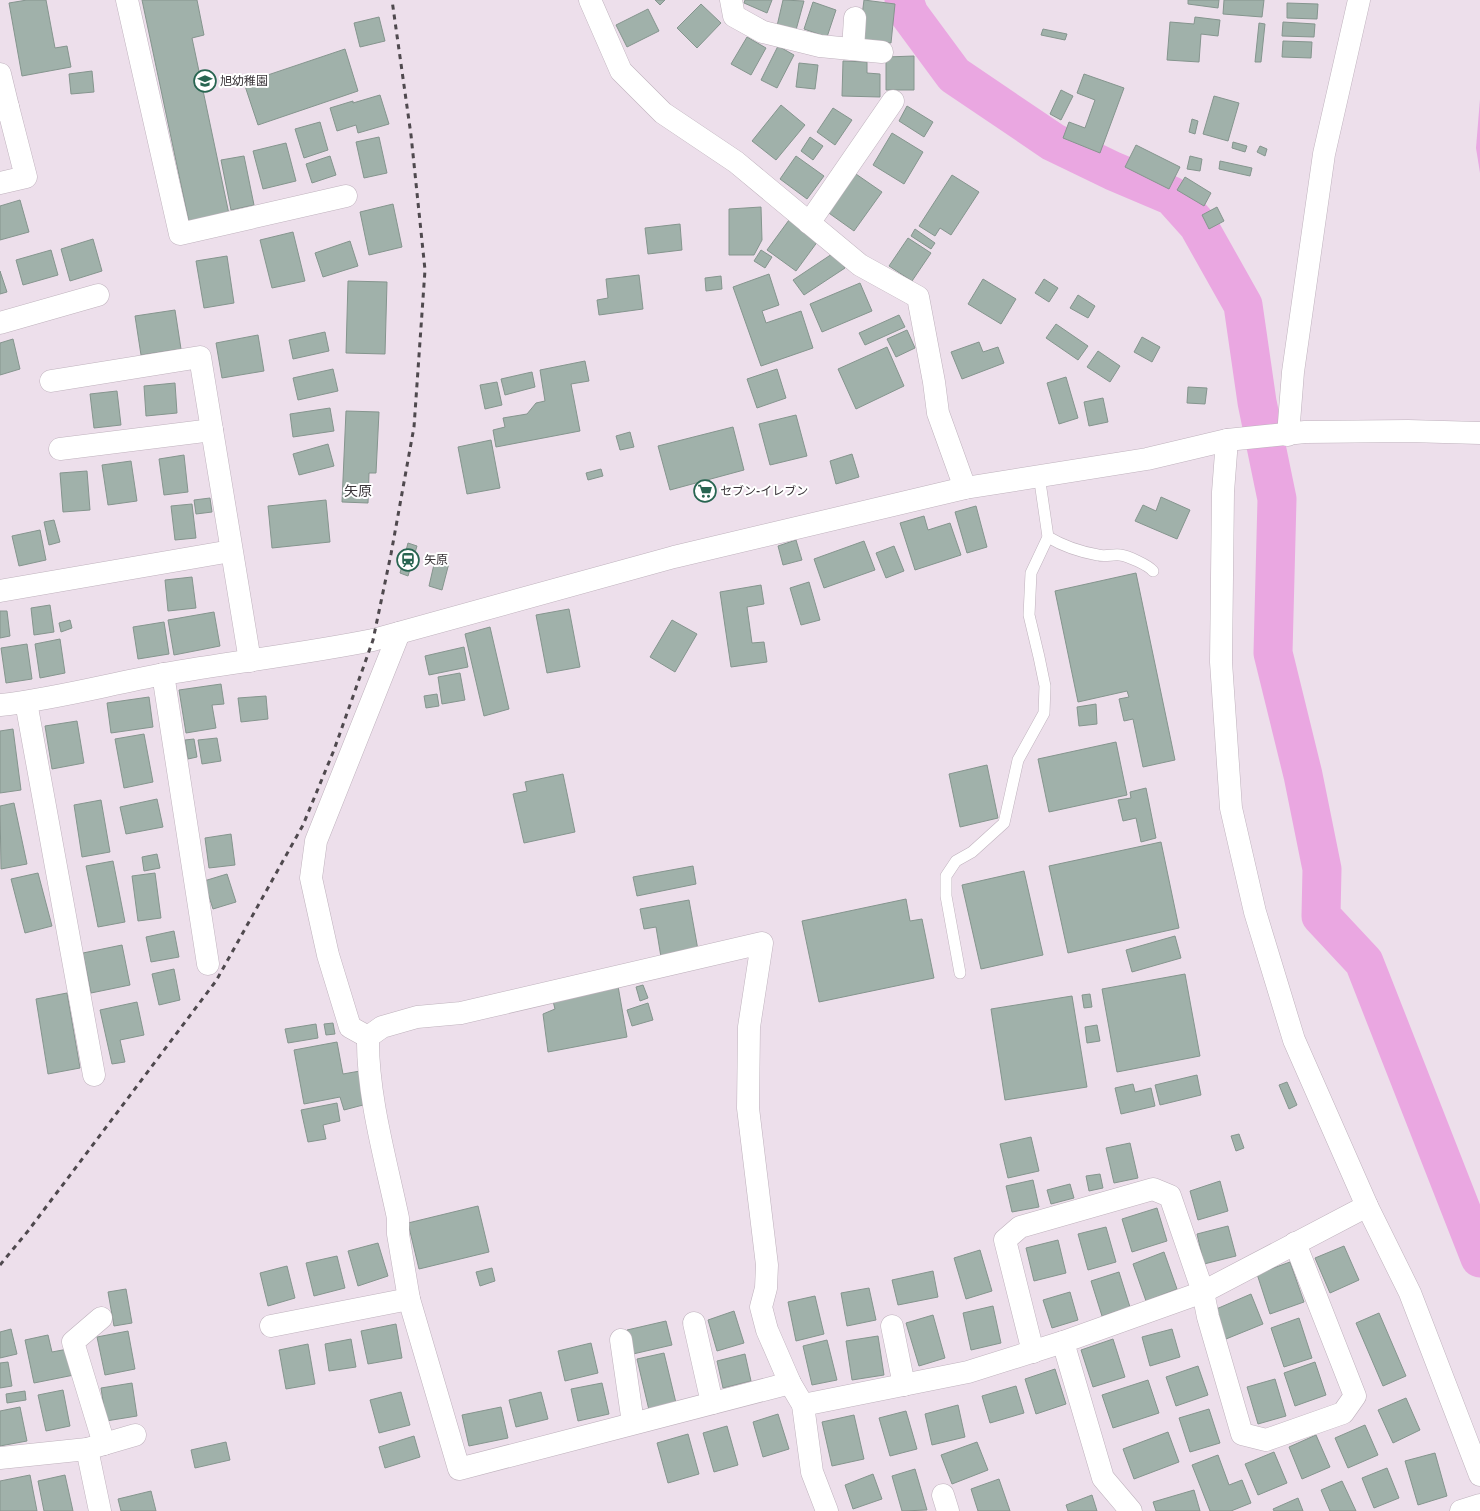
<svg xmlns="http://www.w3.org/2000/svg" width="1480" height="1511" viewBox="0 0 1480 1511" font-family="Signika,'Noto Sans JP',sans-serif">
<style>
.water{fill:#eaa7e1}
.lines{fill:none;stroke-linecap:round;stroke-linejoin:round}
.river{stroke:#eaa7e1;stroke-width:39}
.building{fill:#a0b1aa;stroke:#85958e}
.lane-casing{stroke:#bfb2bd;stroke-width:12}
.street-casing{stroke:#bfb2bd;stroke-width:23}
.secondary-casing{stroke:#bfb2bd;stroke-width:23}
.lane{stroke:#fff;stroke-width:11}
.street{stroke:#fff;stroke-width:22}
.secondary{stroke:#fff;stroke-width:22}
.rail{stroke:#4f494e;stroke-width:3;stroke-dasharray:5 5;stroke-linecap:butt}
.labels{text-anchor:middle;stroke-width:4;stroke-linejoin:round;paint-order:stroke}
.poi-label{font-size:12px;fill:#3a3539;stroke:#fff;text-anchor:start}
.quarter-label{font-size:14px;fill:#3a3539;stroke:#fff}
</style>
<rect width="100%" height="100%" fill="#eddfeb"/>
<!-- water -->
<polygon class="water" points="1480,99 1480,173 1476,148"/>
<g class="lines">
<!-- river -->
<polyline class="river" points="904,0 909,14 954,75 1053,142 1113,171 1172,196 1198,225 1243,305 1257,402 1277,499 1273,653 1303,775 1322,869 1321,916 1364,962 1480,1258"/>
</g>
<!-- building -->
<g class="building">
<polygon points="27,0 46,0 55,48 67,46 71,67 22,76 9,3"/>
<polygon points="142,0 197,0 204,35 192,38 230,219 190,227"/>
<polygon points="655,0 665,0 660,5"/>
<polygon points="745,0 772,0 767,13 744,3"/>
<polygon points="783,0 804,1 796,30 777,26"/>
<polygon points="864,0 895,4 891,43 859,39"/>
<polygon points="1188,0 1219,0 1218,8 1188,4"/>
<polygon points="1224,0 1264,0 1262,17 1223,14"/>
<polygon points="813,2 836,10 827,37 804,29"/>
<polygon points="1287,3 1318,4 1317,19 1287,18"/>
<polygon points="701,4 721,23 697,48 677,28"/>
<polygon points="648,9 659,31 627,47 616,25"/>
<polygon points="379,17 385,41 360,47 354,23"/>
<polygon points="1195,17 1220,20 1218,36 1201,34 1199,62 1167,60 1170,22 1194,24"/>
<polygon points="1283,22 1315,24 1314,37 1282,36"/>
<polygon points="1259,23 1265,24 1261,62 1255,62"/>
<polygon points="1043,29 1067,34 1065,40 1041,35"/>
<polygon points="747,37 766,48 751,75 731,64"/>
<polygon points="1283,41 1312,42 1311,58 1282,57"/>
<polygon points="778,46 794,55 777,88 761,80"/>
<polygon points="345,49 358,91 258,125 244,83"/>
<polygon points="914,56 914,90 886,90 886,57"/>
<polygon points="843,61 867,62 867,73 880,74 880,97 842,96"/>
<polygon points="799,63 818,65 815,89 796,87"/>
<polygon points="92,71 94,92 71,94 69,74"/>
<polygon points="1084,74 1124,88 1100,153 1063,138 1069,122 1085,128 1095,100 1077,93"/>
<polygon points="1061,90 1073,96 1061,120 1050,114"/>
<polygon points="380,95 389,124 358,133 356,125 337,131 330,108 353,101 353,103"/>
<polygon points="1214,96 1239,103 1228,141 1203,134"/>
<polygon points="781,105 805,125 776,160 752,141"/>
<polygon points="907,106 933,122 924,137 899,121"/>
<polygon points="833,108 852,120 835,145 817,132"/>
<polygon points="1192,119 1198,121 1195,134 1189,132"/>
<polygon points="320,122 328,150 304,158 295,129"/>
<polygon points="892,133 923,152 904,184 873,165"/>
<polygon points="379,137 387,173 364,178 356,142"/>
<polygon points="810,137 823,146 813,160 801,151"/>
<polygon points="1233,142 1247,146 1245,152 1232,148"/>
<polygon points="286,143 296,181 263,189 253,151"/>
<polygon points="1136,145 1180,167 1169,189 1125,167"/>
<polygon points="1260,146 1267,149 1265,156 1257,152"/>
<polygon points="244,156 254,205 231,210 221,160"/>
<polygon points="330,156 336,175 312,183 306,164"/>
<polygon points="796,156 824,176 807,199 780,179"/>
<polygon points="1190,156 1202,159 1200,171 1187,169"/>
<polygon points="1220,161 1252,168 1250,176 1219,169"/>
<polygon points="853,172 882,192 854,231 826,211"/>
<polygon points="952,175 979,192 951,235 940,228 935,236 919,226"/>
<polygon points="1185,177 1211,193 1204,206 1177,190"/>
<polygon points="20,200 29,232 0,240 0,206"/>
<polygon points="393,204 402,247 369,255 360,212"/>
<polygon points="761,207 762,240 754,255 729,255 729,209"/>
<polygon points="1217,207 1224,221 1209,229 1202,215"/>
<polygon points="789,220 818,241 796,271 767,250"/>
<polygon points="680,224 682,250 648,254 645,228"/>
<polygon points="915,229 935,243 931,249 911,236"/>
<polygon points="293,232 305,281 272,288 260,240"/>
<polygon points="908,238 931,253 912,281 889,266"/>
<polygon points="93,239 102,271 70,281 61,249"/>
<polygon points="350,241 358,266 323,277 315,253"/>
<polygon points="51,250 58,275 23,285 16,260"/>
<polygon points="761,250 772,257 765,268 754,261"/>
<polygon points="835,252 845,268 804,295 793,280"/>
<polygon points="227,256 234,303 204,308 196,261"/>
<polygon points="0,271 7,292 0,294"/>
<polygon points="769,274 779,305 762,311 766,323 801,311 813,348 761,366 733,287"/>
<polygon points="639,275 643,309 599,315 597,300 608,298 606,279"/>
<polygon points="721,276 722,289 706,291 705,278"/>
<polygon points="983,279 1016,299 1001,324 968,304"/>
<polygon points="1044,279 1058,288 1049,302 1035,293"/>
<polygon points="348,281 387,282 385,354 346,353"/>
<polygon points="860,283 872,311 822,332 810,304"/>
<polygon points="1078,295 1095,306 1088,318 1070,308"/>
<polygon points="175,310 181,349 141,355 135,316"/>
<polygon points="899,315 905,327 865,345 859,333"/>
<polygon points="1056,324 1088,346 1078,360 1046,338"/>
<polygon points="907,330 915,348 896,357 887,339"/>
<polygon points="325,332 329,351 293,359 289,340"/>
<polygon points="258,335 264,371 222,378 216,343"/>
<polygon points="1142,337 1160,347 1152,362 1134,352"/>
<polygon points="13,339 20,369 0,375 0,343"/>
<polygon points="979,342 983,352 998,347 1004,363 962,379 951,352"/>
<polygon points="887,347 904,386 856,409 838,369"/>
<polygon points="1098,351 1120,366 1110,382 1087,367"/>
<polygon points="585,361 589,381 571,384 580,431 496,447 493,430 505,427 503,418 527,414 536,403 545,401 540,370"/>
<polygon points="333,369 338,391 298,400 293,378"/>
<polygon points="777,369 786,398 757,408 747,379"/>
<polygon points="532,372 535,387 505,395 501,379"/>
<polygon points="1066,377 1078,418 1059,424 1047,383"/>
<polygon points="497,382 502,405 485,409 480,385"/>
<polygon points="175,383 177,413 146,416 144,386"/>
<polygon points="1188,387 1207,388 1205,404 1187,403"/>
<polygon points="117,391 121,425 94,428 90,394"/>
<polygon points="1103,398 1108,422 1089,426 1084,402"/>
<polygon points="330,408 334,431 293,437 290,414"/>
<polygon points="346,411 379,412 376,473 369,473 368,503 342,502"/>
<polygon points="796,415 807,456 770,465 759,424"/>
<polygon points="733,427 744,470 670,490 658,446"/>
<polygon points="630,432 634,447 620,450 616,436"/>
<polygon points="491,440 500,488 467,494 458,447"/>
<polygon points="328,444 334,466 299,475 293,454"/>
<polygon points="852,454 859,477 836,484 830,461"/>
<polygon points="184,455 188,492 164,495 159,459"/>
<polygon points="131,461 137,501 108,505 102,465"/>
<polygon points="601,469 603,476 588,480 586,473"/>
<polygon points="87,471 90,510 63,512 60,473"/>
<polygon points="1161,497 1190,510 1177,539 1135,521 1143,505 1156,511"/>
<polygon points="210,498 212,512 196,514 194,500"/>
<polygon points="326,500 330,542 272,548 268,506"/>
<polygon points="192,504 196,538 175,540 171,506"/>
<polygon points="976,506 987,547 967,553 955,512"/>
<polygon points="924,516 928,530 950,523 961,555 915,570 900,523"/>
<polygon points="54,520 60,542 49,545 44,522"/>
<polygon points="40,530 46,560 19,566 12,536"/>
<polygon points="796,540 802,560 783,565 778,546"/>
<polygon points="864,541 875,570 824,588 814,559"/>
<polygon points="408,543 417,546 408,576 400,573"/>
<polygon points="894,546 904,571 886,578 876,553"/>
<polygon points="435,560 449,563 442,590 429,586"/>
<polygon points="1136,573 1175,760 1143,767 1133,719 1124,721 1119,699 1129,697 1127,691 1078,702 1055,591"/>
<polygon points="192,577 196,608 168,611 165,580"/>
<polygon points="809,582 820,620 801,625 790,588"/>
<polygon points="761,585 764,604 747,607 752,643 764,642 767,662 731,667 720,592"/>
<polygon points="50,605 54,632 34,635 31,608"/>
<polygon points="569,609 580,667 547,673 536,615"/>
<polygon points="0,611 7,611 10,636 0,638"/>
<polygon points="214,612 220,646 174,655 168,620"/>
<polygon points="70,620 72,628 61,632 59,623"/>
<polygon points="672,620 697,634 675,672 650,657"/>
<polygon points="164,622 169,654 138,659 133,627"/>
<polygon points="490,627 509,709 484,716 465,634"/>
<polygon points="60,639 65,673 40,678 35,644"/>
<polygon points="27,644 32,679 6,683 1,648"/>
<polygon points="464,647 468,667 429,675 425,656"/>
<polygon points="460,673 465,700 442,704 438,677"/>
<polygon points="221,684 224,704 212,705 216,728 186,733 179,690"/>
<polygon points="437,694 439,706 426,708 424,696"/>
<polygon points="266,696 268,719 241,722 238,698"/>
<polygon points="149,697 153,727 111,733 107,703"/>
<polygon points="1096,704 1097,724 1079,726 1077,707"/>
<polygon points="77,721 84,763 52,769 45,726"/>
<polygon points="13,729 21,790 0,793 0,731"/>
<polygon points="144,734 153,782 124,788 115,739"/>
<polygon points="217,738 221,761 202,764 198,740"/>
<polygon points="194,739 197,757 188,759 185,740"/>
<polygon points="1116,742 1127,795 1049,812 1038,759"/>
<polygon points="987,765 998,818 960,827 949,774"/>
<polygon points="563,774 575,832 524,843 513,794 527,791 525,782"/>
<polygon points="1146,788 1156,838 1141,842 1136,818 1123,821 1118,800 1131,798 1130,792"/>
<polygon points="157,799 163,827 126,834 120,807"/>
<polygon points="101,800 110,852 82,857 74,805"/>
<polygon points="14,803 27,864 1,869 0,806"/>
<polygon points="231,834 235,865 209,868 205,838"/>
<polygon points="1161,842 1179,928 1068,953 1049,866"/>
<polygon points="157,854 160,868 144,871 142,857"/>
<polygon points="113,861 125,922 98,927 86,866"/>
<polygon points="693,866 696,884 637,896 633,877"/>
<polygon points="1024,871 1043,955 981,969 962,885"/>
<polygon points="38,873 52,926 25,933 11,879"/>
<polygon points="155,873 161,918 138,921 132,876"/>
<polygon points="227,874 236,902 213,909 204,881"/>
<polygon points="906,899 910,921 922,919 934,978 819,1002 802,921"/>
<polygon points="689,900 698,950 661,957 656,927 644,929 640,909"/>
<polygon points="174,931 179,957 151,962 146,937"/>
<polygon points="1175,936 1181,958 1132,972 1126,950"/>
<polygon points="122,945 130,985 91,993 83,953"/>
<polygon points="174,969 180,1000 159,1005 152,974"/>
<polygon points="1185,974 1200,1056 1117,1072 1102,989"/>
<polygon points="643,985 648,998 640,1001 636,987"/>
<polygon points="618,986 627,1037 548,1052 543,1014 555,1009 552,997"/>
<polygon points="67,993 80,1068 48,1074 36,999"/>
<polygon points="1090,994 1092,1007 1084,1008 1082,995"/>
<polygon points="1072,996 1087,1087 1005,1100 991,1009"/>
<polygon points="137,1002 144,1035 120,1040 125,1062 112,1064 100,1010"/>
<polygon points="648,1003 653,1020 632,1026 627,1010"/>
<polygon points="333,1023 335,1034 326,1035 324,1024"/>
<polygon points="316,1024 318,1038 288,1043 285,1029"/>
<polygon points="1097,1025 1100,1041 1087,1043 1085,1027"/>
<polygon points="337,1042 343,1074 360,1071 363,1105 344,1110 340,1097 304,1104 294,1050"/>
<polygon points="1197,1075 1201,1095 1160,1105 1155,1085"/>
<polygon points="1287,1082 1297,1105 1289,1109 1279,1085"/>
<polygon points="1133,1084 1135,1092 1151,1088 1155,1106 1121,1114 1115,1088"/>
<polygon points="337,1103 340,1121 323,1125 326,1139 308,1142 301,1110"/>
<polygon points="1239,1134 1244,1148 1236,1151 1231,1136"/>
<polygon points="1031,1137 1039,1171 1008,1178 1000,1144"/>
<polygon points="1130,1143 1138,1178 1114,1183 1106,1148"/>
<polygon points="1100,1174 1103,1188 1089,1191 1086,1176"/>
<polygon points="1033,1180 1039,1207 1012,1212 1006,1186"/>
<polygon points="1220,1181 1228,1211 1198,1220 1190,1191"/>
<polygon points="1070,1184 1074,1198 1051,1204 1047,1190"/>
<polygon points="478,1206 489,1252 419,1269 408,1223"/>
<polygon points="1157,1208 1167,1241 1132,1252 1122,1219"/>
<polygon points="1228,1226 1236,1256 1204,1264 1197,1234"/>
<polygon points="1106,1227 1116,1262 1088,1270 1078,1234"/>
<polygon points="1058,1240 1066,1273 1034,1281 1026,1248"/>
<polygon points="378,1243 388,1276 358,1286 348,1251"/>
<polygon points="1344,1246 1359,1280 1330,1293 1315,1258"/>
<polygon points="980,1250 992,1291 966,1299 954,1258"/>
<polygon points="1164,1252 1177,1289 1146,1301 1133,1264"/>
<polygon points="337,1256 345,1288 314,1296 306,1263"/>
<polygon points="1290,1262 1304,1302 1270,1314 1257,1274"/>
<polygon points="287,1266 295,1298 268,1306 260,1273"/>
<polygon points="492,1268 495,1281 480,1286 476,1272"/>
<polygon points="933,1271 938,1297 898,1305 892,1280"/>
<polygon points="1119,1272 1130,1307 1102,1316 1091,1281"/>
<polygon points="869,1288 876,1320 847,1326 841,1293"/>
<polygon points="126,1289 132,1323 114,1326 108,1292"/>
<polygon points="1070,1292 1078,1320 1052,1328 1043,1300"/>
<polygon points="1251,1294 1263,1324 1226,1339 1214,1310"/>
<polygon points="815,1296 824,1334 796,1341 788,1302"/>
<polygon points="993,1306 1001,1343 971,1350 963,1313"/>
<polygon points="734,1311 744,1343 717,1351 708,1320"/>
<polygon points="1379,1313 1406,1376 1383,1386 1356,1323"/>
<polygon points="933,1315 945,1358 919,1366 906,1323"/>
<polygon points="1299,1318 1312,1358 1284,1367 1271,1328"/>
<polygon points="666,1321 672,1345 633,1354 627,1330"/>
<polygon points="396,1324 402,1358 368,1364 361,1331"/>
<polygon points="11,1329 17,1354 0,1358 0,1332"/>
<polygon points="1172,1329 1180,1357 1150,1366 1142,1337"/>
<polygon points="128,1331 135,1369 105,1375 97,1337"/>
<polygon points="48,1335 52,1352 68,1349 74,1375 34,1383 25,1340"/>
<polygon points="878,1336 884,1375 852,1380 846,1341"/>
<polygon points="351,1339 356,1367 329,1371 325,1344"/>
<polygon points="1113,1339 1125,1377 1093,1387 1081,1350"/>
<polygon points="827,1340 837,1380 812,1385 803,1346"/>
<polygon points="591,1343 598,1373 565,1381 558,1351"/>
<polygon points="308,1344 315,1384 286,1389 279,1350"/>
<polygon points="664,1353 676,1403 649,1410 637,1359"/>
<polygon points="745,1354 751,1381 723,1388 717,1361"/>
<polygon points="8,1362 12,1386 0,1388 0,1363"/>
<polygon points="1315,1362 1326,1395 1295,1406 1284,1373"/>
<polygon points="1198,1366 1208,1395 1176,1406 1166,1377"/>
<polygon points="1055,1369 1066,1404 1036,1414 1025,1379"/>
<polygon points="1275,1379 1286,1416 1258,1424 1247,1387"/>
<polygon points="1148,1380 1159,1413 1113,1428 1102,1395"/>
<polygon points="132,1383 137,1416 106,1421 101,1388"/>
<polygon points="602,1383 609,1414 578,1421 571,1389"/>
<polygon points="1016,1386 1024,1413 990,1423 982,1396"/>
<polygon points="63,1390 70,1426 46,1431 38,1395"/>
<polygon points="25,1391 26,1400 7,1403 6,1394"/>
<polygon points="401,1392 410,1425 379,1433 370,1400"/>
<polygon points="541,1392 548,1419 516,1427 509,1400"/>
<polygon points="1406,1398 1420,1430 1393,1443 1378,1410"/>
<polygon points="958,1405 965,1437 932,1445 925,1414"/>
<polygon points="20,1407 27,1441 0,1446 0,1411"/>
<polygon points="501,1407 508,1438 469,1446 462,1415"/>
<polygon points="1209,1409 1220,1443 1190,1452 1179,1418"/>
<polygon points="906,1411 917,1449 890,1456 879,1418"/>
<polygon points="778,1414 789,1449 763,1457 753,1422"/>
<polygon points="854,1415 864,1459 832,1466 822,1422"/>
<polygon points="1365,1425 1378,1455 1348,1468 1335,1438"/>
<polygon points="727,1426 738,1465 714,1472 703,1433"/>
<polygon points="1168,1432 1179,1462 1134,1479 1123,1449"/>
<polygon points="688,1434 699,1474 668,1483 657,1443"/>
<polygon points="1316,1435 1330,1467 1302,1479 1289,1447"/>
<polygon points="414,1436 420,1457 385,1468 379,1447"/>
<polygon points="226,1442 230,1460 195,1468 191,1450"/>
<polygon points="977,1442 988,1470 952,1484 941,1455"/>
<polygon points="1274,1452 1287,1483 1258,1495 1245,1464"/>
<polygon points="1435,1453 1447,1496 1418,1505 1405,1461"/>
<polygon points="1218,1455 1229,1485 1242,1480 1251,1503 1231,1511 1210,1511 1192,1465"/>
<polygon points="1387,1468 1399,1498 1374,1508 1362,1478"/>
<polygon points="915,1469 927,1510 902,1511 892,1476"/>
<polygon points="873,1474 882,1499 853,1509 845,1485"/>
<polygon points="30,1475 37,1511 0,1511 0,1481"/>
<polygon points="65,1475 73,1511 44,1511 38,1481"/>
<polygon points="999,1479 1010,1511 978,1511 971,1489"/>
<polygon points="1342,1481 1356,1511 1330,1511 1321,1490"/>
<polygon points="1194,1490 1200,1511 1156,1511 1153,1502"/>
<polygon points="151,1491 156,1511 121,1511 118,1499"/>
<polygon points="1092,1495 1097,1511 1068,1511 1066,1505"/>
<polygon points="1298,1498 1303,1511 1274,1511 1273,1509"/>
</g>
<g class="lines">
<!-- lane casing -->
<g class="lane-casing">
<g id="lane">
<path d="M1048,537C1063,546 1081,552 1098,555C1105,557 1113,554 1120,555C1128,556 1148,565 1153,571"/>
<polyline points="960,973 946,896 946,876 956,861 972,852 1004,823 1018,760 1044,713 1045,686 1039,657 1029,615 1031,573 1048,537 1039,475"/>
</g>
</g>
<!-- street casing -->
<g class="street-casing">
<g id="street">
<polyline points="127,0 180,234 346,196"/>
<polyline points="590,0 621,71 663,113 736,162 860,265 918,297 934,382 938,413 965,488"/>
<polyline points="731,0 734,16 763,32 820,46 882,52"/>
<polyline points="853,49 855,18"/>
<polyline points="0,74 8,107 0,110"/>
<polyline points="0,183 26,177 8,107"/>
<polyline points="809,223 893,101"/>
<polyline points="0,323 98,295"/>
<polyline points="51,381 200,357 250,661"/>
<polyline points="1288,435 1293,372 1324,154 1359,0"/>
<polyline points="1227,440 1223,492 1221,662 1231,808 1255,912 1294,1040 1367,1206 1410,1293 1480,1475"/>
<polyline points="60,449 212,430"/>
<polyline points="0,591 231,551"/>
<polyline points="399,633 316,841 311,878 328,955 350,1027 368,1037 382,1027 417,1017 461,1013 762,943 749,1027 748,1108 767,1265 766,1288 761,1307 767,1330 790,1383 803,1405 812,1472 827,1511"/>
<polyline points="163,674 208,964"/>
<polyline points="26,702 94,1075"/>
<path d="M368,1037C367,1095 386,1161 398,1218V1234L409,1299L459,1469L790,1383"/>
<polyline points="101,1318 73,1342 104,1444"/>
<polyline points="694,1323 712,1403"/>
<polyline points="271,1326 409,1299"/>
<polyline points="892,1326 904,1385"/>
<polyline points="621,1340 633,1423"/>
<polyline points="1033,1352 1005,1240 1020,1227 1153,1189 1170,1196 1203,1292 1208,1317 1242,1434 1266,1440 1343,1413 1355,1396 1295,1243"/>
<polyline points="803,1405 968,1372 1063,1342"/>
<polyline points="87,1449 100,1511"/>
<polyline points="0,1458 87,1449 135,1435"/>
<polyline points="943,1495 948,1511"/>
<polyline points="1131,1511 1103,1478 1063,1342 1203,1292 1367,1206"/>
<polyline points="1461,1511 1480,1505"/>
</g>
</g>
<!-- secondary casing -->
<g class="secondary-casing">
<path id="secondary" d="M0,705C55,699 109,684 164,674C233,662 303,654 373,640L674,557L965,488L1147,459L1227,440L1305,432L1408,431L1480,433"/>
</g>
<!-- lane -->
<use href="#lane" class="lane"/>
<!-- street -->
<use href="#street" class="street"/>
<!-- secondary -->
<use href="#secondary" class="secondary"/>
<!-- rail -->
<polyline class="rail" points="0,1265 28,1231 216,981 303,825 334,750 373,640 391,554 414,427 425,270 411,135 392,0"/>
</g>
<!-- icons -->
<defs>
<g id="school-ring" transform="scale(1.15)"><circle r="9.5" fill="#fff" stroke="#286551" stroke-width="1.5"/><path d="M0-5L7-2L0 1L-7-2ZM-4 1L0 2.5L4 1V4Q0 6-4 4Z" fill="#286551"/></g>
<g id="supermarket-ring" transform="scale(1.15)"><circle r="9.5" fill="#fff" stroke="#286551" stroke-width="1.5"/><path d="M-6-5.5h2.5l.6 2H6L4.5 2H-2.5L-4.4-4H-6ZM-1.5 3.2a1.3 1.3 0 1 0 .1 0ZM3 3.2a1.3 1.3 0 1 0 .1 0Z" fill="#286551"/></g>
<g id="station-ring" transform="scale(1.15)"><circle r="9.5" fill="#fff" stroke="#286551" stroke-width="1.5"/><path d="M-3-6H3Q5-6 5-4V2Q5 4 3 4L4.5 6H3L1.5 4h-3L-3 6H-4.5L-3 4Q-5 4-5 2V-4Q-5-6-3-6ZM-3.5-4v3h7v-3ZM-3.5 1v1.5H-2V1ZM2 1v1.5H3.5V1Z" fill="#286551"/></g>
</defs>
<g fill-rule="evenodd">
<use href="#school-ring" x="205" y="81"/>
<use href="#supermarket-ring" x="705" y="491"/>
<use href="#station-ring" x="408" y="560"/>
</g>
<g class="labels">
<!-- poi labels -->
<g class="poi-label">
<text x="220" y="85">旭幼稚園</text>
<text x="720" y="495">セブン-イレブン</text>
<text x="424" y="564">矢原</text>
</g>
<!-- quarter labels -->
<g class="quarter-label">
<text x="358" y="496">矢原</text>
</g>
</g>
</svg>
